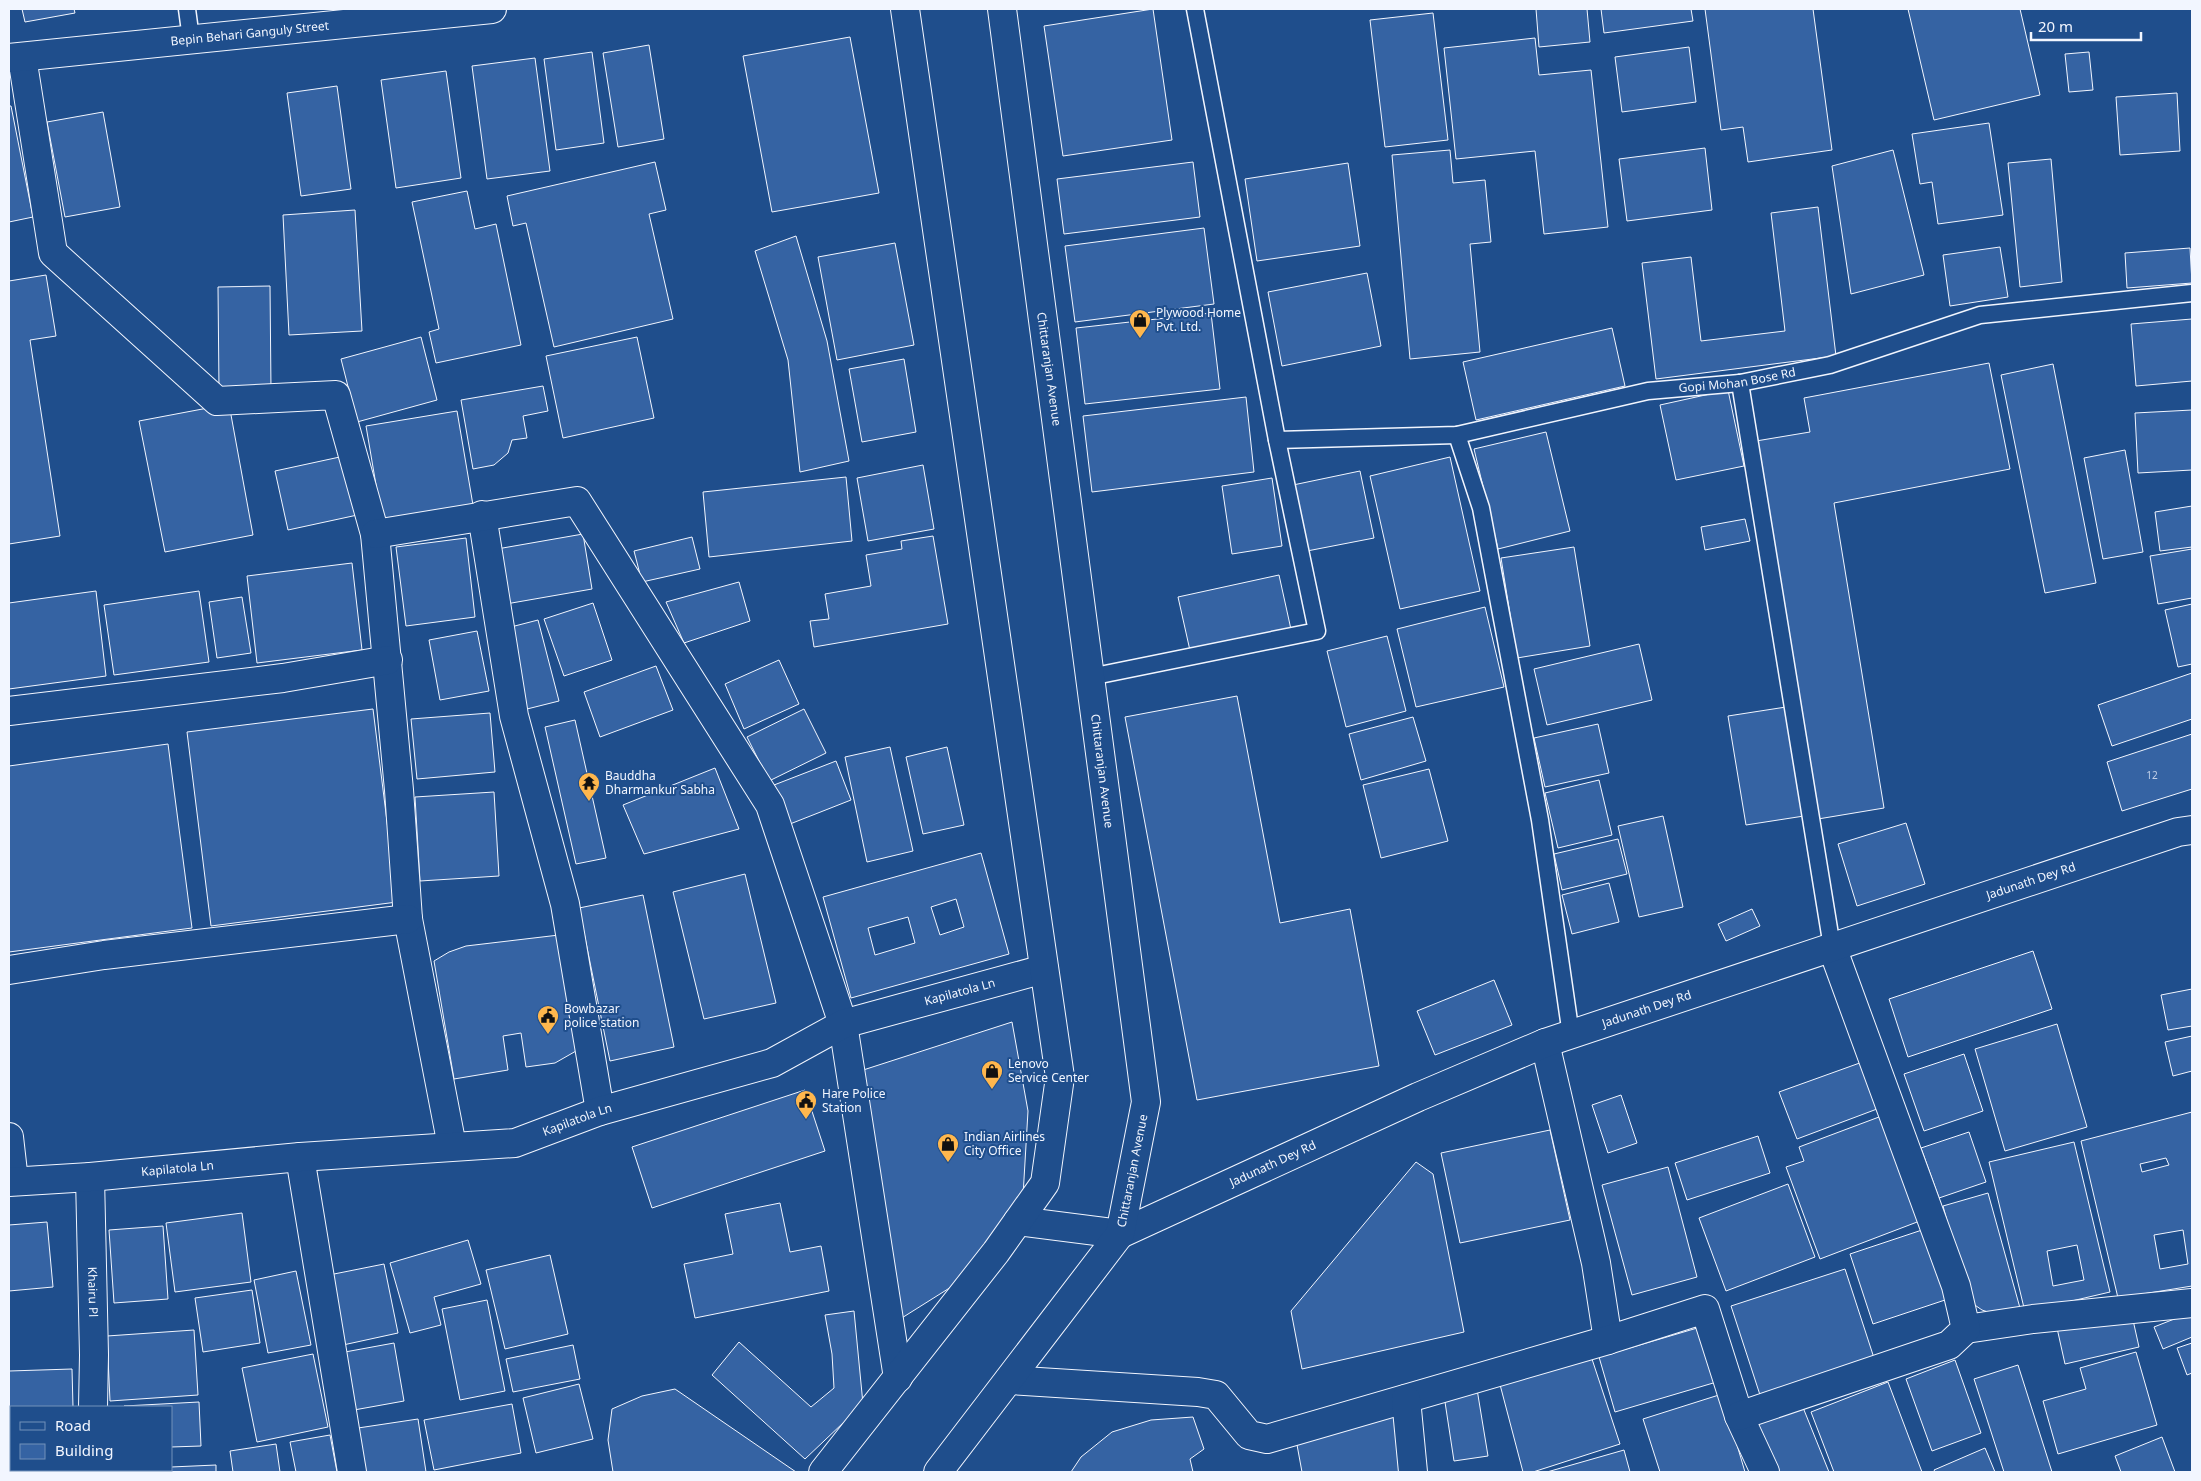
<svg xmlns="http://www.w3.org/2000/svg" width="2201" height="1481" viewBox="0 0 2201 1481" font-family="'Noto Sans',sans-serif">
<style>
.building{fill:#3563a3;stroke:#f2f6ff;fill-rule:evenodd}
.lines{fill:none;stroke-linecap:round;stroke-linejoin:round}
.service-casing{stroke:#f2f6ff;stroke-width:19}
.minor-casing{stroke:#f2f6ff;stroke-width:30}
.tertiary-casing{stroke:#f2f6ff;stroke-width:30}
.secondary-casing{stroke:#f2f6ff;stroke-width:30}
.primary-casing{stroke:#f2f6ff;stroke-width:30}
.service{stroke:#1f4e8c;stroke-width:16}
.minor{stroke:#1f4e8c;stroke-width:28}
.tertiary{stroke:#1f4e8c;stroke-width:28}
.secondary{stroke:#1f4e8c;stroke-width:28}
.primary{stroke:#1f4e8c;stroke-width:28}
.labels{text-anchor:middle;stroke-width:4;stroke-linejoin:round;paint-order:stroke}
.number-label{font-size:10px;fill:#c3d1e8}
.street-label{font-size:12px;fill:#f2f6ff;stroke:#1f4e8c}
.poi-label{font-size:12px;fill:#f2f6ff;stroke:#1f4e8c;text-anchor:start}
</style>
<rect width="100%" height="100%" fill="#1f4e8c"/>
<!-- building -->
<g class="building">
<polygon points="22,9 74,9 75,13 25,22"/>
<polygon points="1153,9 1172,140 1063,156 1044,26"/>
<polygon points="1536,9 1587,9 1590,42 1539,47"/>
<polygon points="1601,9 1691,9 1693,21 1604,33"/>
<polygon points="1705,9 1813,9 1832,150 1748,162 1743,127 1721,130"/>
<polygon points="1908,9 2020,9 2040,95 1934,120"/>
<polygon points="1433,13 1448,140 1385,147 1370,20"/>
<polygon points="850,37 879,193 772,212 743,56"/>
<polygon points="1535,38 1539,75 1591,70 1608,227 1544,234 1535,151 1456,159 1444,48"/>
<polygon points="649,45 664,139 618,147 603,53"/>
<polygon points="1689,47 1696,102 1622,112 1615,57"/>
<polygon points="592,52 604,143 556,150 544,59"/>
<polygon points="2089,52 2093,90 2069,92 2065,54"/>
<polygon points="535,58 550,171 487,179 472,66"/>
<polygon points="446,71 461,178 396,188 381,80"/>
<polygon points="337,86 351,189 301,196 287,93"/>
<polygon points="2177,93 2180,151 2120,155 2116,97"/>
<polygon points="9,106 11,106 33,217 9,222"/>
<polygon points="103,112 120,207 65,217 47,122"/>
<polygon points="1989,123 2003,215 1938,224 1932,182 1920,184 1912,134"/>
<polygon points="1705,148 1712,210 1627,221 1619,159"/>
<polygon points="1450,150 1453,183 1485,180 1491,242 1470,244 1480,352 1410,359 1392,155"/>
<polygon points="1893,150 1924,275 1851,294 1832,166"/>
<polygon points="2051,159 2062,282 2020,287 2008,163"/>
<polygon points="655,162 666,210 649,214 673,319 554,347 526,223 513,226 507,196"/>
<polygon points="1193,162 1200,217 1064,234 1057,179"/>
<polygon points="1348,163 1360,246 1257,261 1245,179"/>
<polygon points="467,191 475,229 496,224 521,345 436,363 429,332 439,329 412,202"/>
<polygon points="1818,207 1836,356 1656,379 1642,263 1691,257 1701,341 1785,331 1771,213"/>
<polygon points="355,210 362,331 289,335 283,215"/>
<polygon points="1204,228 1214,304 1075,322 1065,246"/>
<polygon points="796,236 827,341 849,461 800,472 788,360 755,251"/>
<polygon points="895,243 914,345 837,360 818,257"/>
<polygon points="2000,247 2008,297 1950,306 1943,255"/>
<polygon points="2190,248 2192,283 2127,288 2125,253"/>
<polygon points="1367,273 1381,346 1282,366 1268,292"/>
<polygon points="46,275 56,336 30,340 60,536 9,544 9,281"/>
<polygon points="270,286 271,390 219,390 218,287"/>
<polygon points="1211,313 1220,389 1085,404 1076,328"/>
<polygon points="2192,319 2192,381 2136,386 2131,324"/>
<polygon points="1612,328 1625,386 1476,420 1463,362"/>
<polygon points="421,337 437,400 357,422 341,359"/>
<polygon points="637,337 654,418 563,438 546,356"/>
<polygon points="904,359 916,432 862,442 849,369"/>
<polygon points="1989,363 2010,469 1834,503 1884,808 1818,819 1756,441 1810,432 1804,398"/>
<polygon points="2053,364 2096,583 2045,593 2001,375"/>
<polygon points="543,386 548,411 523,416 527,438 512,440 508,453 494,465 473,469 461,400"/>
<polygon points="1728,390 1744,466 1676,480 1660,405"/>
<polygon points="1246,397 1254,472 1092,492 1083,416"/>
<polygon points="229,404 253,535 165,552 139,421"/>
<polygon points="2192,410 2192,470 2138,473 2135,413"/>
<polygon points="457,411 474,511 383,526 366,426"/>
<polygon points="1546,432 1570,531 1498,549 1474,449"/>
<polygon points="2125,450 2143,552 2103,559 2084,458"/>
<polygon points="349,455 362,514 288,530 275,471"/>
<polygon points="1450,457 1480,591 1400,609 1370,476"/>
<polygon points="923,465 934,529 868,541 857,478"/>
<polygon points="1360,471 1374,538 1307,551 1293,485"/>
<polygon points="846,477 852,541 709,557 703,492"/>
<polygon points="1272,478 1282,546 1232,554 1222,486"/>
<polygon points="2192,506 2192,547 2160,551 2155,512"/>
<polygon points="1745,519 1750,541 1705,550 1701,527"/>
<polygon points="583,534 592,589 506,604 497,549"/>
<polygon points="933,536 948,624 814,647 810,621 829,619 825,594 871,586 866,555 902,549 901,541"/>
<polygon points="692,537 700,569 642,582 634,551"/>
<polygon points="466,538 475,617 406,626 396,547"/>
<polygon points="1574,547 1590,646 1517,658 1501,558"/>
<polygon points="2192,549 2192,598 2158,604 2150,556"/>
<polygon points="352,563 362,650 257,663 247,576"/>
<polygon points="1279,575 1292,634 1191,655 1178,597"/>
<polygon points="739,582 750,621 684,643 666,602"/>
<polygon points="96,591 106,676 9,689 9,603"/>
<polygon points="199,591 209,662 114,675 104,605"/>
<polygon points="242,597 251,653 217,658 209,602"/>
<polygon points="593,603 612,660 564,676 544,619"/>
<polygon points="2192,604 2192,664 2178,667 2165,610"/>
<polygon points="1485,607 1504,687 1416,707 1397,629"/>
<polygon points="538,620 559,701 527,709 507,628"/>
<polygon points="477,631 489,691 440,700 429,640"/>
<polygon points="1387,636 1406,711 1346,727 1327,651"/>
<polygon points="1639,644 1652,700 1547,725 1534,669"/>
<polygon points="779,660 799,704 744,729 725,684"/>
<polygon points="656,666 673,710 600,737 584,692"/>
<polygon points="2192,673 2192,719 2112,746 2098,705"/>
<polygon points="1237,696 1280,923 1350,909 1379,1066 1197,1100 1125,717"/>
<polygon points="1786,707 1804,816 1746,825 1728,716"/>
<polygon points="373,709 397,902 211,926 187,732"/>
<polygon points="804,709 826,753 769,781 747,737"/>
<polygon points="490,713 495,772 417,779 411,719"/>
<polygon points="1413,717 1426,761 1361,780 1349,734"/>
<polygon points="575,720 606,858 576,864 545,727"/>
<polygon points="1598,724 1609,773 1545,787 1534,738"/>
<polygon points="2192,734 2192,789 2122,811 2107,762"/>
<polygon points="168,744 192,928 9,952 9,766"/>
<polygon points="890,747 913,851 867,862 845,757"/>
<polygon points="947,747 964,825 923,834 906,757"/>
<polygon points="836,761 851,800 790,824 774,785"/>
<polygon points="715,768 739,829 644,854 623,805"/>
<polygon points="1429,769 1448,841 1381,858 1363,785"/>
<polygon points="1599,780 1612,835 1558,848 1545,793"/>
<polygon points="494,792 499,876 420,881 415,797"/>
<polygon points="1663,816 1683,907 1639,917 1618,826"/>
<polygon points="1906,823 1925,884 1857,906 1838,844"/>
<polygon points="1618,839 1627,874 1562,890 1554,854"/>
<path d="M981,853L1009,954L851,998L823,897ZM956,899L964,927L940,935L931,907ZM908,917L915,943L875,955L868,928Z"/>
<polygon points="745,874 776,1003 704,1019 673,892"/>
<polygon points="1609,883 1619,922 1572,934 1562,895"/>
<polygon points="643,895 674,1047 610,1061 579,908"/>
<polygon points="1752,909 1760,926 1726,941 1718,924"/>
<polygon points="559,935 583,1047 555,1063 526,1067 521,1033 503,1036 508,1070 454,1079 434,961 449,952 466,946"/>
<polygon points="2033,951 2052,1009 1908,1057 1889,999"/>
<polygon points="1494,980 1512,1025 1435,1055 1417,1011"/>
<polygon points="2192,989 2192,1026 2168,1030 2161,995"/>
<polygon points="1012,1022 1028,1111 1023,1196 967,1277 897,1321 857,1072"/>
<polygon points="2057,1024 2087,1127 2005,1151 1975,1049"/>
<polygon points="2192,1036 2192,1071 2173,1076 2165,1042"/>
<polygon points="1964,1054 1983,1111 1924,1131 1904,1074"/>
<polygon points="1868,1060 1885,1106 1797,1139 1779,1092"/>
<polygon points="805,1090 825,1151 652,1208 632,1147"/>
<polygon points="1621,1095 1637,1143 1608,1153 1592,1105"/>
<path d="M2192,1112V1286L2118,1298L2081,1141ZM2166,1158L2169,1165L2142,1172L2140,1164ZM2183,1230L2188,1264L2160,1269L2154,1235Z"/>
<polygon points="1887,1114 1925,1219 1820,1259 1786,1167 1804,1161 1799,1147"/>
<polygon points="1550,1130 1570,1220 1460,1243 1441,1153"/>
<polygon points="1969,1132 1986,1182 1939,1198 1921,1148"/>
<polygon points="1758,1136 1770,1173 1687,1200 1675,1163"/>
<path d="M2074,1142L2110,1292L2025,1312L1989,1162ZM2077,1245L2084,1280L2053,1286L2047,1251Z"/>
<polygon points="1416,1162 1433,1174 1464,1332 1302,1369 1291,1311"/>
<polygon points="1668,1167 1697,1277 1632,1295 1602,1185"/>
<polygon points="1788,1184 1815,1257 1726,1291 1699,1218"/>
<polygon points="1988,1193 2020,1308 1997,1315 1982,1310 1969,1301 1943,1206"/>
<polygon points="780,1203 790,1252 821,1246 829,1291 695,1318 684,1264 733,1254 725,1214"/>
<polygon points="242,1213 251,1282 175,1292 166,1223"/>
<polygon points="47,1222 53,1287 9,1291 9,1225"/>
<polygon points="163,1226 168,1299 114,1303 109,1230"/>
<polygon points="1925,1229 1948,1299 1873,1324 1850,1254"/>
<polygon points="468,1240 481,1284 434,1297 441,1325 410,1333 390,1263"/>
<polygon points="550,1255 568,1334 505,1349 486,1270"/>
<polygon points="384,1264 398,1333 343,1345 329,1275"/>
<polygon points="1845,1269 1875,1361 1761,1398 1731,1306"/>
<polygon points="296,1271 311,1345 268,1353 254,1280"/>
<polygon points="252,1290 260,1343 203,1352 195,1298"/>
<polygon points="487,1300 505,1391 460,1400 442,1309"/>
<polygon points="854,1311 863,1404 805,1459 712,1375 739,1342 811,1407 834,1388 832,1354 825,1315"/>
<polygon points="2131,1311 2139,1347 2065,1364 2057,1328"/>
<polygon points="2192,1312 2192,1337 2163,1349 2154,1327"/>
<polygon points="1704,1326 1720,1381 1615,1412 1599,1357"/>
<polygon points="194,1330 198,1395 110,1401 107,1336"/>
<polygon points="394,1343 404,1401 354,1410 345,1352"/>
<polygon points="2192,1343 2192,1373 2187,1375 2177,1348"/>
<polygon points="573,1345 580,1379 513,1392 506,1359"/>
<polygon points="2136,1352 2157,1425 2058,1454 2043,1401 2086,1389 2080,1368"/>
<polygon points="1590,1353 1620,1444 1533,1472 1523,1472 1498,1377"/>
<polygon points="313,1354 328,1427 257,1442 242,1368"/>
<polygon points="1955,1360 1981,1433 1932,1451 1906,1379"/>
<polygon points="2018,1365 2052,1472 2004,1472 1974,1379"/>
<polygon points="72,1369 73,1407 11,1407 11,1430 9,1430 9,1371"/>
<polygon points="1888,1382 1922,1472 1834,1472 1811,1412"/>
<polygon points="1476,1383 1488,1456 1454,1461 1443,1389"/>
<polygon points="579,1384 593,1439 536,1453 523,1398"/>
<polygon points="675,1389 796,1472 613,1472 608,1440 612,1409 642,1396"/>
<polygon points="1722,1394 1745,1472 1660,1472 1643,1419"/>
<polygon points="199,1402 201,1446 171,1447 171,1407 124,1406"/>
<polygon points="512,1404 521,1453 434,1470 424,1420"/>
<polygon points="1802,1405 1829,1472 1769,1472 1751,1426"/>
<polygon points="1397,1416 1406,1472 1302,1472 1295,1434"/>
<polygon points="1193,1417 1204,1449 1190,1459 1193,1472 1071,1472 1081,1457 1112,1432 1151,1420"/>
<polygon points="418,1419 426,1472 365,1472 358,1428"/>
<polygon points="330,1435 337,1472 296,1472 290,1442"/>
<polygon points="2162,1437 2175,1472 2121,1472 2115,1456"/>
<polygon points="276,1444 280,1472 233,1472 230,1451"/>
<polygon points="1985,1448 1995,1472 1935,1472 1934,1470"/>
<polygon points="9,1450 11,1451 11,1470 60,1470 60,1472 9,1472"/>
<polygon points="1624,1450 1630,1472 1547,1472"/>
<polygon points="216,1465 216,1472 116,1472 116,1470 171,1470 171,1467"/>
</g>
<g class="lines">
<!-- service casing -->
<g class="service-casing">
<g id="service">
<polyline points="187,9 191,39"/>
<polyline points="1740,383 1832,947"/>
<polyline points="1457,435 1481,508 1540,820 1571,1035"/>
<path id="s1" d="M1277,440L1457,435L1648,391L1740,383L1830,365L1980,315L2192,293"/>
<polyline points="1090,677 1317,631 1277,440 1195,9"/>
</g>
</g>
<!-- minor casing -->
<g class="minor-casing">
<g id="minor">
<polyline points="22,57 53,253 217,401 336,395 375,534 399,790 408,919 452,1146"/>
<polyline points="482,515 514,716 565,904 600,1111"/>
<polyline points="375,534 577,501 770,805 843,1024 898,1378"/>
<polyline points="9,711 283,678 388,660"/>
<polyline points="9,970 104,955 408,919"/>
<polyline points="1545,1043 1596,1263 1608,1340"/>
<polyline points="9,1137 14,1181"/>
<polyline points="300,1157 352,1472"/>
<path id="s2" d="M90,1177L94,1355L93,1407"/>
<path id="s3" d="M9,1182L90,1177L300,1157L515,1143L600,1111L772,1063L843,1024L1044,969"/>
<polyline points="1966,1329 2033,1319 2192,1303"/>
<polyline points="1009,1380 1198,1392 1216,1395 1249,1435 1267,1439 1608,1340 1705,1309 1739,1416 1765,1472"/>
<polyline points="1406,1399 1413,1472"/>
<polyline points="1739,1416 1949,1345 1966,1329 1956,1286 1832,947"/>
<polyline points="91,1472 91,1470"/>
</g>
</g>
<!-- tertiary casing -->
<g class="tertiary-casing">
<g id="tertiary">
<path id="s4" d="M1018,1221L1120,1234L1418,1097L1545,1043L2178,832L2192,830"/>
</g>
</g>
<!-- secondary casing -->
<g class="secondary-casing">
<g id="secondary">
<path id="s5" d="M9,58L492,9"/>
</g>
</g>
<!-- primary casing -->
<g class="primary-casing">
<g id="primary">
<polyline points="823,1472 996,1252 1045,1183 1060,1077 905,9"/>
<path id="s6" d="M938,1472L1120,1234L1146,1102L1002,9"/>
</g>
</g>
<!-- service -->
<use href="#service" class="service"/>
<!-- minor -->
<use href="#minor" class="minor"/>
<!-- tertiary -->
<use href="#tertiary" class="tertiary"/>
<!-- secondary -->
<use href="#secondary" class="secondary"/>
<!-- primary -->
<use href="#primary" class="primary"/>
</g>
<!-- icons -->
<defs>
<g id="shop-pin" transform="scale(1.125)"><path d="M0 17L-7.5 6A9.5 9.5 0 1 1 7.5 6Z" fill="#ffb74d" stroke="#1f4e8c"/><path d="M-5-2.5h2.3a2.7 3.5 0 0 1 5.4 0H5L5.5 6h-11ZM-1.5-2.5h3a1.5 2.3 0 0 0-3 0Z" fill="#111"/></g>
<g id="temple-pin" transform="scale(1.125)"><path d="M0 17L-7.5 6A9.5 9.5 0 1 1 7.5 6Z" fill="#ffb74d" stroke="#1f4e8c"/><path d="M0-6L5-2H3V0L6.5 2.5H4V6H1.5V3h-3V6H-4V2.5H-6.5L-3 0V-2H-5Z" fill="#111"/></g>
<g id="civic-pin" transform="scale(1.125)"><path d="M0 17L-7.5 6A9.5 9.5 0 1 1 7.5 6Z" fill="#ffb74d" stroke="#1f4e8c"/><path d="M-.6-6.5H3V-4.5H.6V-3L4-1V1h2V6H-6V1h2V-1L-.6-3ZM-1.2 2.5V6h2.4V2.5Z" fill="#111"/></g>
</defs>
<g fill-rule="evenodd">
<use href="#shop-pin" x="1140" y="320"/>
<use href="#temple-pin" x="589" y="783"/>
<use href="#civic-pin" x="548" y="1016"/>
<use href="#shop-pin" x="992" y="1071"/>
<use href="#civic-pin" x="806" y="1101"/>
<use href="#shop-pin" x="948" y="1144"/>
</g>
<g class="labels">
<!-- number labels -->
<g class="number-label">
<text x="2152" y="779">12</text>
</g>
<!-- street labels -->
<g class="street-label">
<text dy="4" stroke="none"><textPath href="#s5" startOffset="242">Bepin Behari Ganguly Street</textPath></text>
<text transform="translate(1049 369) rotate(82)" y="4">Chittaranjan Avenue</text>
<text dy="4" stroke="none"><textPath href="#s1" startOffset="466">Gopi Mohan Bose Rd</textPath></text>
<text transform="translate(1102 771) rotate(83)" y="4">Chittaranjan Avenue</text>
<text dy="4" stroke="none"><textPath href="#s4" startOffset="1081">Jadunath Dey Rd</textPath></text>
<text dy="4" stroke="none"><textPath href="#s3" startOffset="979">Kapilatola Ln</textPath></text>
<text dy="4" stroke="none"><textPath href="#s4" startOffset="676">Jadunath Dey Rd</textPath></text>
<text dy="4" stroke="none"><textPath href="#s3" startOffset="574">Kapilatola Ln</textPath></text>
<text dy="4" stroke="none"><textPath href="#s4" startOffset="271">Jadunath Dey Rd</textPath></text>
<text dy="4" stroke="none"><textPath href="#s3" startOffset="169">Kapilatola Ln</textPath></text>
<text dy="4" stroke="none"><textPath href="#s6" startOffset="364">Chittaranjan Avenue</textPath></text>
<text dy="4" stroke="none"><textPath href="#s2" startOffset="115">Khairu Pl</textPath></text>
</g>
<!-- poi labels -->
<g class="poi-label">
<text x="1156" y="317">Plywood Home<tspan x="1156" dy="14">Pvt. Ltd.</tspan></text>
<text x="605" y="780">Bauddha<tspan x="605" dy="14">Dharmankur Sabha</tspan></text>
<text x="564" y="1013">Bowbazar<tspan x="564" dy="14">police station</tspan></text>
<text x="1008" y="1068">Lenovo<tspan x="1008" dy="14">Service Center</tspan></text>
<text x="822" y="1098">Hare Police<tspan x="822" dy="14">Station</tspan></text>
<text x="964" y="1141">Indian Airlines<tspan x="964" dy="14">City Office</tspan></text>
</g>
</g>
<!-- border -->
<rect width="2201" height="1481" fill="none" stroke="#f2f6ff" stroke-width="20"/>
<!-- legend -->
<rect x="10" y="1406" width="162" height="65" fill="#1f4e8c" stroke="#7391ba"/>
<rect x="20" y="1422" width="25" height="8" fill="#1f4e8c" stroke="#7391ba"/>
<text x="55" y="1431" font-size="15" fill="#f2f6ff">Road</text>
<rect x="20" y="1444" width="25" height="15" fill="#3563a3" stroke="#7391ba"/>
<text x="55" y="1456" font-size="15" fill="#f2f6ff">Building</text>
<!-- scale -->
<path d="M2031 32v8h110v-8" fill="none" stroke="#f2f6ff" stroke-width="2.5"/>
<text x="2038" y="32" font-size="15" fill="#f2f6ff" stroke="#1f4e8c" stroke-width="4" paint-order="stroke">20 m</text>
</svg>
